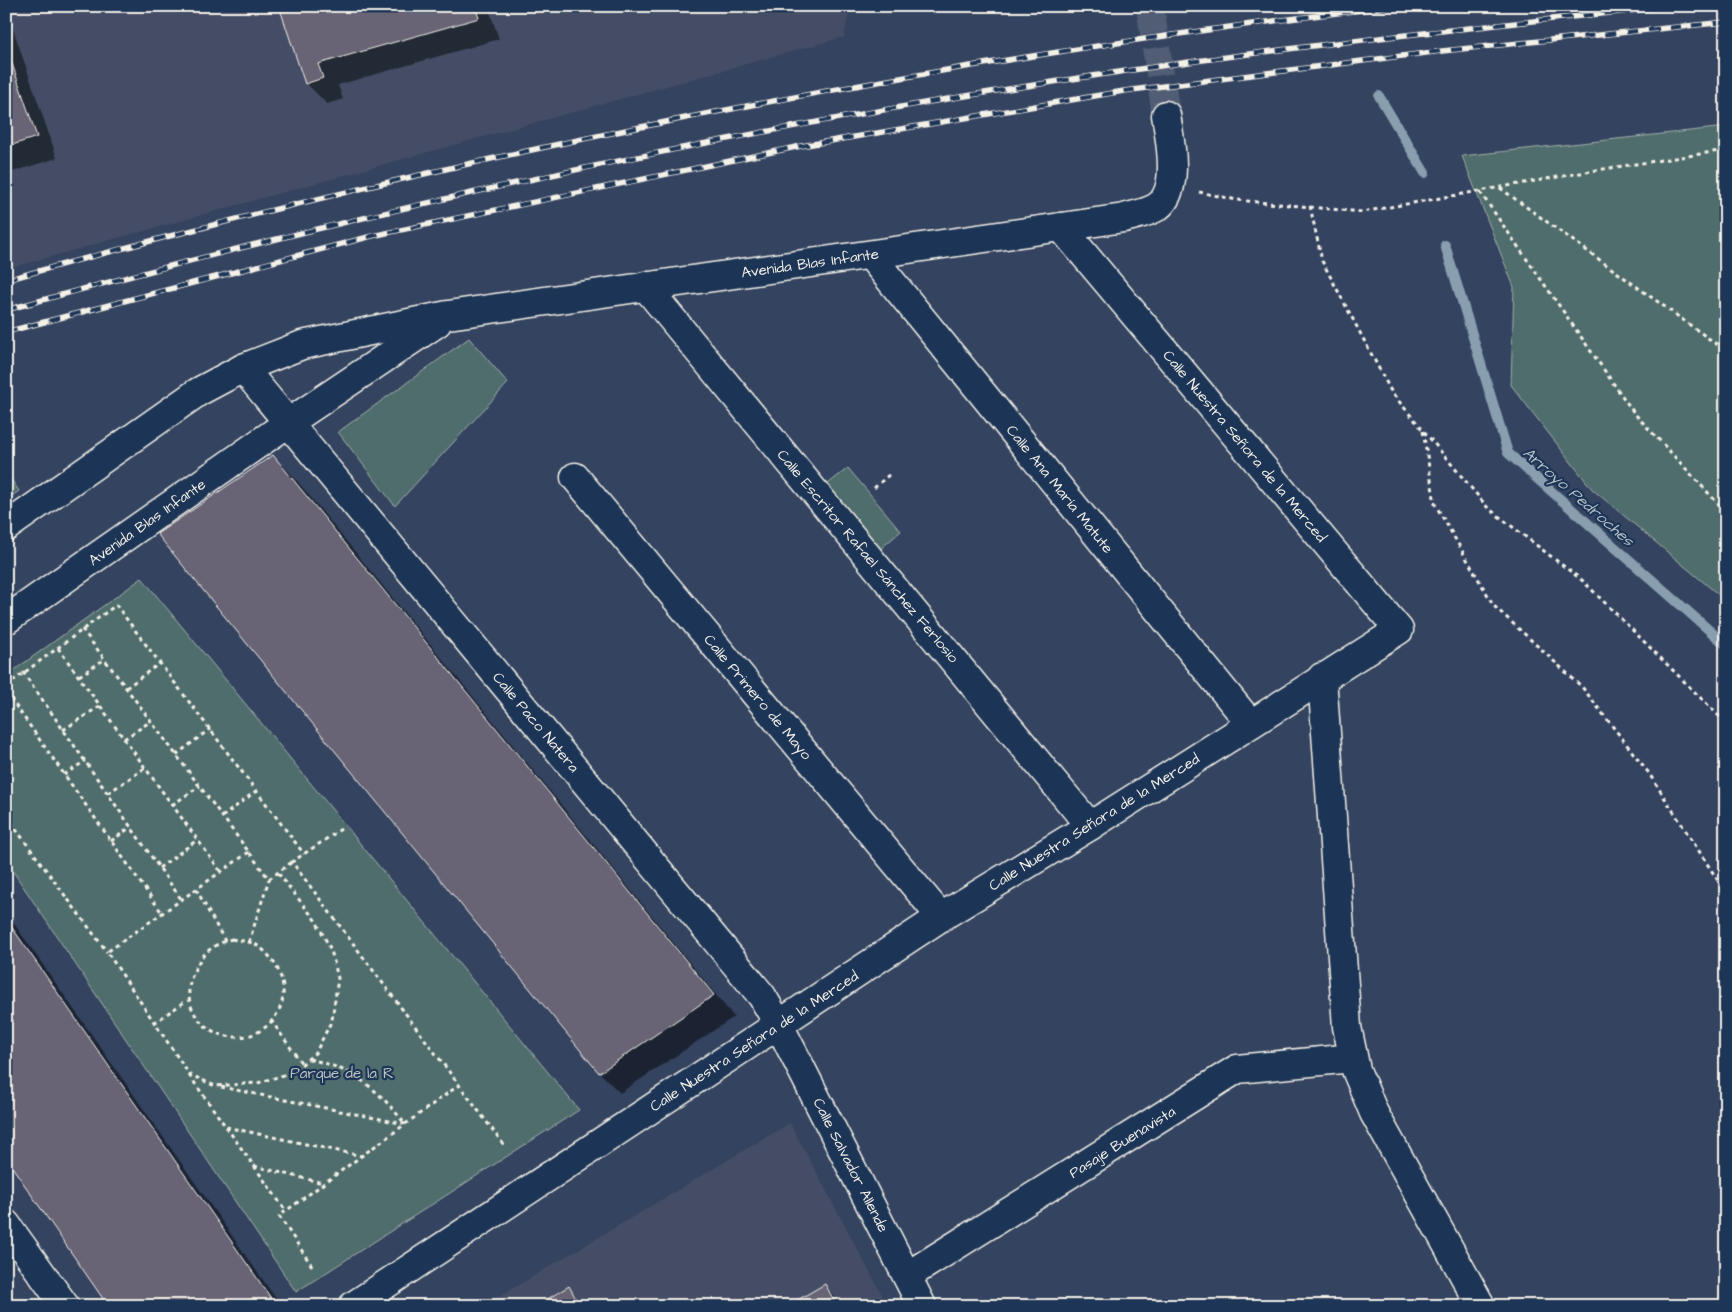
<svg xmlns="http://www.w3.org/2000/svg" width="1732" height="1312" viewBox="0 0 1732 1312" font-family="'Architects Daughter',sans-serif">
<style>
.built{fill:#444d66}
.green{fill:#506d6c;stroke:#a2afaa}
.shadow{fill:#0007}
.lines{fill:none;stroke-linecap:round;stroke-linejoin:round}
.stream{stroke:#899faf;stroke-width:10}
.building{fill:#686474;stroke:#f4f1e8}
.minor-tunnel{stroke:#515d74;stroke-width:28;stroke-dasharray:28 14;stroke-linecap:butt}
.minor-casing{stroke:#f4f1e8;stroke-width:31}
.path{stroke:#f4f1e8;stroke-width:3;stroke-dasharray:4 4;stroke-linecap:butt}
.minor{stroke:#1d3557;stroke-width:28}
.rail-casing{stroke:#f4f1e8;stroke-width:5.5}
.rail{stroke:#1d3557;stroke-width:4;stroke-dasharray:11;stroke-linecap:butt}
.labels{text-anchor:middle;stroke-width:4.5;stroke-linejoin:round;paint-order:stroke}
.street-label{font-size:15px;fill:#f4f1e8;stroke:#1d3557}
.park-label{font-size:15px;fill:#bbc3bd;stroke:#1d3557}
.water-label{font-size:16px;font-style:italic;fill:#b6c1c7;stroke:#1d3557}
</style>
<rect width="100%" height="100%" fill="#344360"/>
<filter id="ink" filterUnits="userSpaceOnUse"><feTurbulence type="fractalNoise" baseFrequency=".02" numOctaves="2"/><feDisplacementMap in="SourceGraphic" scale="10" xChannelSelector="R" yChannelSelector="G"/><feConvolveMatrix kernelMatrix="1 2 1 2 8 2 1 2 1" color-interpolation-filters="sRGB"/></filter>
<g filter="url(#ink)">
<!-- built -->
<g class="built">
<polygon points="6,6 850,6 844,37 6,269"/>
<polygon points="790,1123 888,1306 483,1306"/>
</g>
<!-- green -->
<g class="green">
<polygon points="1726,127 1726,601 1592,489 1511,385 1514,287 1462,156"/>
<polygon points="469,338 508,383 395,506 338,432"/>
<polygon points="848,468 901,531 878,551 824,487"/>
<polygon points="6,472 19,491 6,500"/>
<polygon points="142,578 579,1110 296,1292 6,861 6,676"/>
</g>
<!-- shadow -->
<g class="shadow">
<polygon points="281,6 488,6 499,39 338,85 343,99 327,104 306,83"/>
<polygon points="6,8 57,158 6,174"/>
<polygon points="273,456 294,477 734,1017 620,1093 599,1072"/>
<polygon points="6,912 281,1306 110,1306 6,1155"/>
<polygon points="825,1286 843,1306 790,1306"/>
<polygon points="568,1288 585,1306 539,1306"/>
</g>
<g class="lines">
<!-- stream -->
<g class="stream">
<polyline points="1379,96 1425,173"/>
<polyline points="1445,245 1508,453 1726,645"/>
</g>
</g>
<!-- building -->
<g class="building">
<polygon points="279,6 475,6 479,18 318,64 323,78 305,84"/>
<polygon points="6,46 37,137 6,147"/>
<polygon points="273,455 714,995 599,1073 157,534"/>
<polygon points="6,919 271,1298 259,1306 108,1306 6,1158"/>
<polygon points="825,1284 837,1306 787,1306"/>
<polygon points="569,1286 580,1306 536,1306"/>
</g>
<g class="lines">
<!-- minor-tunnel -->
<polyline class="minor-tunnel" points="1150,6 1166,115"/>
<!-- minor casing -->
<g class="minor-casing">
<g id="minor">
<polyline points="870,255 1250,723"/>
<polyline points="645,286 1090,826"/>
<polyline points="243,368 762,996 779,1025 922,1306"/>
<polyline points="575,477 941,917"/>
<path d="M6,527L198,392L243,368L302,345L448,315L1124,218C1135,215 1147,213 1157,207C1181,190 1170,140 1166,115"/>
<polyline points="6,620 288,423 437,323"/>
<polyline points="1322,677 1347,1027 1356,1070 1374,1113 1481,1306"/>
<polyline points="6,1224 65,1306"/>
<polyline points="907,1276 1237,1069 1353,1058"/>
<polyline points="353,1306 941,917 1090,826 1399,630 1061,227"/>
</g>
</g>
<!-- path -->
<g class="path">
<polyline points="1500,188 1726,351"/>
<polyline points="1199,192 1237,200 1362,212 1597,170 1726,150"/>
<polyline points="1480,192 1634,413 1726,512"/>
<polyline points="1310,206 1322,261 1392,393 1488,508 1583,581 1726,723"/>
<polyline points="1423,431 1435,504 1494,606 1582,687 1648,772 1726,893"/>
<polyline points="874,488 891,473"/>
<polyline points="82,629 269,879 292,862"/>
<polyline points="58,648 221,872"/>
<polyline points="23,672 181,899"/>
<polyline points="79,676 105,659"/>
<polyline points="6,686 116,605 304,854"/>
<polyline points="126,688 160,663"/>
<polyline points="6,692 162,913"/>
<polyline points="63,730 100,706"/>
<polyline points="124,739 151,721"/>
<polyline points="176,755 210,729"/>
<polyline points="64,775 85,761"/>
<polyline points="108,793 145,768"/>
<polyline points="172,805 200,786"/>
<polyline points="6,816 107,952"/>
<polyline points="222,817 256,791"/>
<polyline points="341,829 292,862 504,1145"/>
<polyline points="111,841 131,827"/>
<polyline points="249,852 107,952 189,1074 215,1086 258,1083 293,1072 316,1052 332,1020 338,978 331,950 316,921 278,873"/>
<polyline points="159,868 197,840"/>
<polyline points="196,889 225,941"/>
<path d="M232,939C240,941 251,941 258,946C278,960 291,989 278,1012C248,1065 166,1026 195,969C203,952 214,944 232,939Z"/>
<polyline points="249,942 269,879"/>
<polyline points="271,1020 302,1064"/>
<polyline points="154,1023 187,1000"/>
<path d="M309,1059C354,1069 377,1088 405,1124"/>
<polyline points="189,1075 286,1211"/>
<polyline points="221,1087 405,1124"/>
<polyline points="226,1127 362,1156"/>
<polyline points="254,1166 323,1183"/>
<polyline points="312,1266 279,1216 459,1085"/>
</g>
<!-- minor -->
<use href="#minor" class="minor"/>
<!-- rail casing -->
<g class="rail-casing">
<g id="rail">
<path d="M6,280C462,153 926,61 1395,6"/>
<path d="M6,310C374,208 748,126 1126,71C1309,44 1493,25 1678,6"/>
<polyline points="6,332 372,236 801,146 1124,91 1442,51 1726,22"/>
</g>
</g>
<!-- rail -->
<use href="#rail" class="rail"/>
</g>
</g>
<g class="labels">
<!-- street labels -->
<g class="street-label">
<text transform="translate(810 263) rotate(-8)" y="5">Avenida Blas Infante</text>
<text transform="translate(1245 446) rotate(50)" y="5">Calle Nuestra Señora de la Merced</text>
<text transform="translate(1060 489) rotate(51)" y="5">Calle Ana María Matute</text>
<text transform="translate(147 522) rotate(-35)" y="5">Avenida Blas Infante</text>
<text transform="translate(868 556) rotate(50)" y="5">Calle Escritor Rafael Sánchez Ferlosio</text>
<text transform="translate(758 697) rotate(50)" y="5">Calle Primero de Mayo</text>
<text transform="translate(536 722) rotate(50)" y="5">Calle Paco Natera</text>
<text transform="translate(1094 822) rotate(-32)" y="5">Calle Nuestra Señora de la Merced</text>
<text transform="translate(754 1041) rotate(-33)" y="5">Calle Nuestra Señora de la Merced</text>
<text transform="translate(1122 1142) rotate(-32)" y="5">Pasaje Buenavista</text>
<text transform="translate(851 1165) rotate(63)" y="5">Calle Salvador Allende</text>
</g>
<!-- park labels -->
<g class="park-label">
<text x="342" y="1078">Parque de la R</text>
</g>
<!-- water labels -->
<g class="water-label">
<text transform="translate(1579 496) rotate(41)" y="6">Arroyo Pedroches</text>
</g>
</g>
<!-- margin -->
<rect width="1732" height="1312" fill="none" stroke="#1d3557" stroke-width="25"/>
<rect x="12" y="12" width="1707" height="1287" fill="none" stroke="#f4f1e8" stroke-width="2" filter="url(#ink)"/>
</svg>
